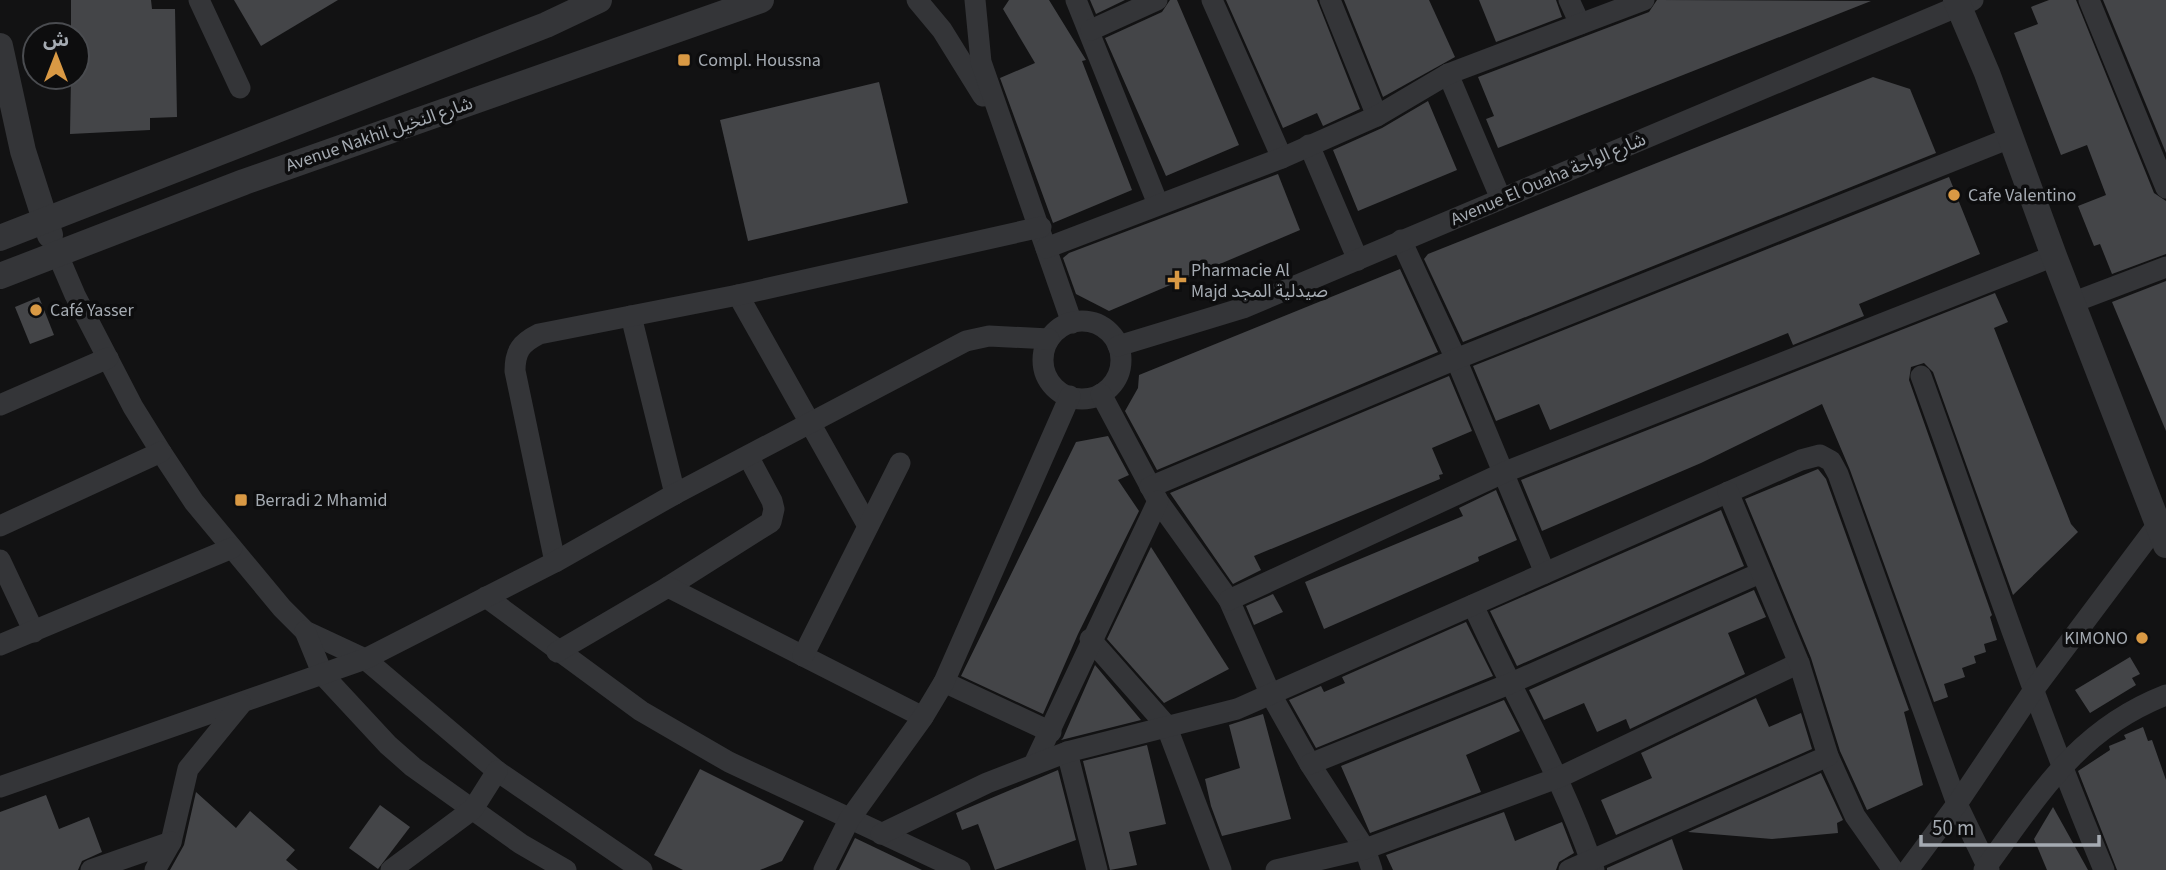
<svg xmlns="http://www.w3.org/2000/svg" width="2166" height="870" viewBox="0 0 2166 870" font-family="'Source Sans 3','Noto Sans Arabic',sans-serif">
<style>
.building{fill:#444548}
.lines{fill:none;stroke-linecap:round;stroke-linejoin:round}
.minor{stroke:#343538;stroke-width:21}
.tertiary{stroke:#343538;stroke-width:26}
.poi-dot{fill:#d99944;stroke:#0d0d0e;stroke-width:2.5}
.labels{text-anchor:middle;stroke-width:7;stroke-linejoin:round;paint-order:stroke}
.poi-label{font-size:18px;fill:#a5abb2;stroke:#0d0d0e;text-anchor:start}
.street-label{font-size:18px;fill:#a5abb2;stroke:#0d0d0e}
</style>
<rect width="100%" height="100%" fill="#121213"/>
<!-- building -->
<g class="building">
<polygon points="71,0 151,0 152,9 175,9 177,117 150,118 150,130 70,134 71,77 77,77 77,35 71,35"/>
<polygon points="234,0 338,0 261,46"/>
<polygon points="1009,0 1049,0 1086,60 1082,61 1132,190 1053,223 1000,78 1035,63 1003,9"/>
<polygon points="1090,0 1125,0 1096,14"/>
<polygon points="1170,0 1177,0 1239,145 1166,176 1105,38 1162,12"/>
<polygon points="1226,0 1317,0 1360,109 1323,126 1317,113 1283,128"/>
<polygon points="1344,0 1429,0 1455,57 1383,97"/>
<polygon points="1479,0 1556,0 1562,17 1496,42"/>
<polygon points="1657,0 1871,1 1498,148 1486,119 1494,116 1478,77 1649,12"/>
<polygon points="2049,0 2076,0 2154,193 2166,201 2166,254 2112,274 2100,244 2094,246 2078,206 2106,195 2087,145 2061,155 2014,33 2038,24 2031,7"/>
<polygon points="2103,0 2166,0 2166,153"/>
<polygon points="1873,77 1910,89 1936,153 1463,342 1424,259 1428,254"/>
<polygon points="879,82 908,203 748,241 720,120"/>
<polygon points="1428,101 1457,170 1358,211 1333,150 1382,128"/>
<polygon points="1278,174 1300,230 1109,311 1076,294 1063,258 1069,253"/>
<polygon points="1949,177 1980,254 1859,304 1864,316 1793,345 1788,333 1550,430 1539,404 1496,421 1473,366"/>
<polygon points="1400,269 1438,352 1157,470 1125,411 1138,388 1139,375"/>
<polygon points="2166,281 2166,431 2112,302"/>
<polygon points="1995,293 2008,322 1994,328 2071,524 2078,532 2013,595 1933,372 1924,363 1911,367 1909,380 1992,615 1990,617 1997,640 1984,644 1986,652 1974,656 1976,663 1962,668 1965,677 1944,684 1948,697 1934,702 1850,470 1822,404 1701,463 1542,531 1521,480"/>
<polygon points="39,297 54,335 30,344 15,307"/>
<polygon points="1449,376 1472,431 1432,448 1443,474 1439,475 1440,479 1254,556 1261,570 1233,584 1170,493"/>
<polygon points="1108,436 1129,475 1118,480 1139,511 1078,634 1043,714 961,676 1076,442"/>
<polygon points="1818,469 1826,479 1909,710 1904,712 1923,785 1867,810 1840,751 1811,658 1745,499"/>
<polygon points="1496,490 1517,540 1478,557 1479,561 1324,629 1305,582 1463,516 1459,508"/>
<polygon points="1721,510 1744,566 1517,666 1490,611"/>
<polygon points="1151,547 1229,669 1164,703 1107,639"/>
<polygon points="1754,590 1766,617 1728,633 1745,674 1630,729 1626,719 1597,732 1584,703 1544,720 1529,690"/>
<polygon points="1273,594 1283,612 1254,625 1246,606"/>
<polygon points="1466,622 1493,676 1316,748 1289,700 1321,686 1324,692 1345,683 1342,677"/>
<polygon points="2130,657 2140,674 2132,678 2136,685 2090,713 2075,690"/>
<polygon points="1095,665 1141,720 1061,740 1063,738"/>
<polygon points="1756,698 1769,727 1801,713 1812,749 1616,835 1601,800 1652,778 1641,753"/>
<polygon points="1504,700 1520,731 1466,755 1481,792 1370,833 1341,766"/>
<polygon points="1263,714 1291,819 1222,836 1211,806 1205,779 1240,768 1229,725"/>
<polygon points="2143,727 2148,741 2152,740 2166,780 2166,870 2117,870 2078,771 2110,750 2109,746 2126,739 2124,735"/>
<polygon points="1147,745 1166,824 1129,832 1137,865 1110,870 1083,761"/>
<polygon points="700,769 804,821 782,861 760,870 683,870 654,855"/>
<polygon points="1058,770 1076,840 995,870 978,824 962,830 956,813"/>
<polygon points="1821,773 1843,820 1837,823 1838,833 1772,839 1688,832"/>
<polygon points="196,792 236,828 250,811 295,850 286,860 298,870 170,870 184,845"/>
<polygon points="46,795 59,829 89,817 102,852 82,861 78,870 0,870 0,812"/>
<polygon points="380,805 410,827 378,869 349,848"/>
<polygon points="2053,807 2088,870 2047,870 2034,839"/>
<polygon points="1504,812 1515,841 1562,822 1574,853 1559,862 1556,870 1393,870 1386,855"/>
<polygon points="855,838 922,870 839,870"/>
<polygon points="1672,839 1683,870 1607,870 1607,868"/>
</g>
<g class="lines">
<!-- minor -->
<g class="minor">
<polyline points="199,0 240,88"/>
<polyline points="917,0 942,30 983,96"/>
<polyline points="975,0 981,62 1072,323"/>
<polyline points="1076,0 1158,204"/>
<polyline points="1212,0 1282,158"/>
<polyline points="1330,0 1377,116"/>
<polyline points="1569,0 1580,24"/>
<polyline points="2089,0 2166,188"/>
<polyline points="1091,30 1157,0"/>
<polyline points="1448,74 1501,199"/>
<polyline points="1309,145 1358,260"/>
<polyline points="1401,240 1456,359 1545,573"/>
<polyline points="1046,248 1282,158 1377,116 1448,74 1644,0"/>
<polyline points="57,253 75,295 133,407 161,452 194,502 282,608 305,631 365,659 497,771 642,870"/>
<polyline points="738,295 868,526"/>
<polyline points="2074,302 2166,267"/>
<polyline points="631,316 675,494"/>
<circle cx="1082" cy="360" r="39"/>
<polyline points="1118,346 1243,308 1973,0"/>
<path d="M1921,376C1981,541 2036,708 2104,870"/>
<polyline points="1101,394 1158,501 1229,600 1270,693 1310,764 1365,849 1372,870"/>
<polyline points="0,405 108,358"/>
<polyline points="1150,487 1456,359 2010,138"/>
<polyline points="0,526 161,452"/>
<polyline points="0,560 34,632"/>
<path d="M555,562L515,371C515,351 521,343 539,334L738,295L1041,227"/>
<polyline points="668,587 771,522 774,509 772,501 748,456"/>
<polyline points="486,597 641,711 729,762 960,870"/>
<polyline points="1229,600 1505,472 2054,256"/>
<path d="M1473,605C1513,694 1563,777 1594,870"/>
<polyline points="305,631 323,675 388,745 413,767 521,844 566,870"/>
<polyline points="1090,639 1166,725 1221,870"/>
<polyline points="0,645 232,548"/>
<polyline points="557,652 668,587 923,717"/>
<polyline points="803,656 900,463"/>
<polyline points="944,682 1051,732"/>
<polyline points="1067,752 1097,870"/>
<polyline points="1828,756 1855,816 1893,870"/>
<polyline points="1034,764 1158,501"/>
<polyline points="1310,764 1509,684 1760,573"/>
<polyline points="0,787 365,659 555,562 675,494 966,341 989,336 1049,339"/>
<polyline points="881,834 987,783 1067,752 1237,709 1801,460 1820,455 1831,461 1838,474 1957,804 1989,870"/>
<polyline points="171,842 188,769 241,704"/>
<polyline points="91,870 171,842 155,870"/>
<polyline points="391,870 473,809 497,771"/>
<polyline points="824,870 849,820 923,717 944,682 1070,396"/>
<polyline points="1276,870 1365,849 1560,777 1799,663"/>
<polyline points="1569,870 1828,756 1799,663 1728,492"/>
<polyline points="1908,870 1957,804 2035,688 2158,524"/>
<path d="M1984,870C2038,797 2076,730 2166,695"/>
</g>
<!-- tertiary -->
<g class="tertiary">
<polyline points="1956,0 1987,73 2054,256 2166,545"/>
<polyline points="0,46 23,151 50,235"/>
<polyline points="0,238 546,25 599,0"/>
<polyline points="0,276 244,182 761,0"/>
</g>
</g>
<!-- markers -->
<g class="poi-dot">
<rect x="677" y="53" width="14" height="14" rx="3.5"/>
<circle cx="1954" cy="195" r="7"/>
<path d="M1173.5 269.5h7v7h7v7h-7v7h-7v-7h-7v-7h7z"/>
<circle cx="36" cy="310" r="7"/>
<rect x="234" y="493" width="14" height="14" rx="3.5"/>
<circle cx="2142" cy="638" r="7"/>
</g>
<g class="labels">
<!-- poi labels -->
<g class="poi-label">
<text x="698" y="66">Compl. Houssna</text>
<text x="1968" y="201">Cafe Valentino</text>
<text x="1191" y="276">Pharmacie Al<tspan x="1191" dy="21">Majd صيدلية المجد</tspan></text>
<text x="50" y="316">Café Yasser</text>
<text x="255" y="506">Berradi 2 Mhamid</text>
<text x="2128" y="644" text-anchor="end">KIMONO</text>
</g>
<!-- street labels -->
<g class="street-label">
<text transform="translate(379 134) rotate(-19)" y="6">Avenue Nakhil شارع النخيل</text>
<text transform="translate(1548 179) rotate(-23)" y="6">Avenue El Ouaha شارع الواحة</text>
</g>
</g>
<!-- north arrow -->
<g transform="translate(56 56)"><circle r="33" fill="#0d0d0e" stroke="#4a4c50" stroke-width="2"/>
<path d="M0-5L12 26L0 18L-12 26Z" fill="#d99944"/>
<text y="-10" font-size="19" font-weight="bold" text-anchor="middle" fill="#a5abb2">ش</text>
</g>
<!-- scale -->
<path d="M1921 835v10h178v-10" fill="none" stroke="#a5abb2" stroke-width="3.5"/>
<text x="1932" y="835" font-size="21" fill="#a5abb2" stroke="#0d0d0e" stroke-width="5" paint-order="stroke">50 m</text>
</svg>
